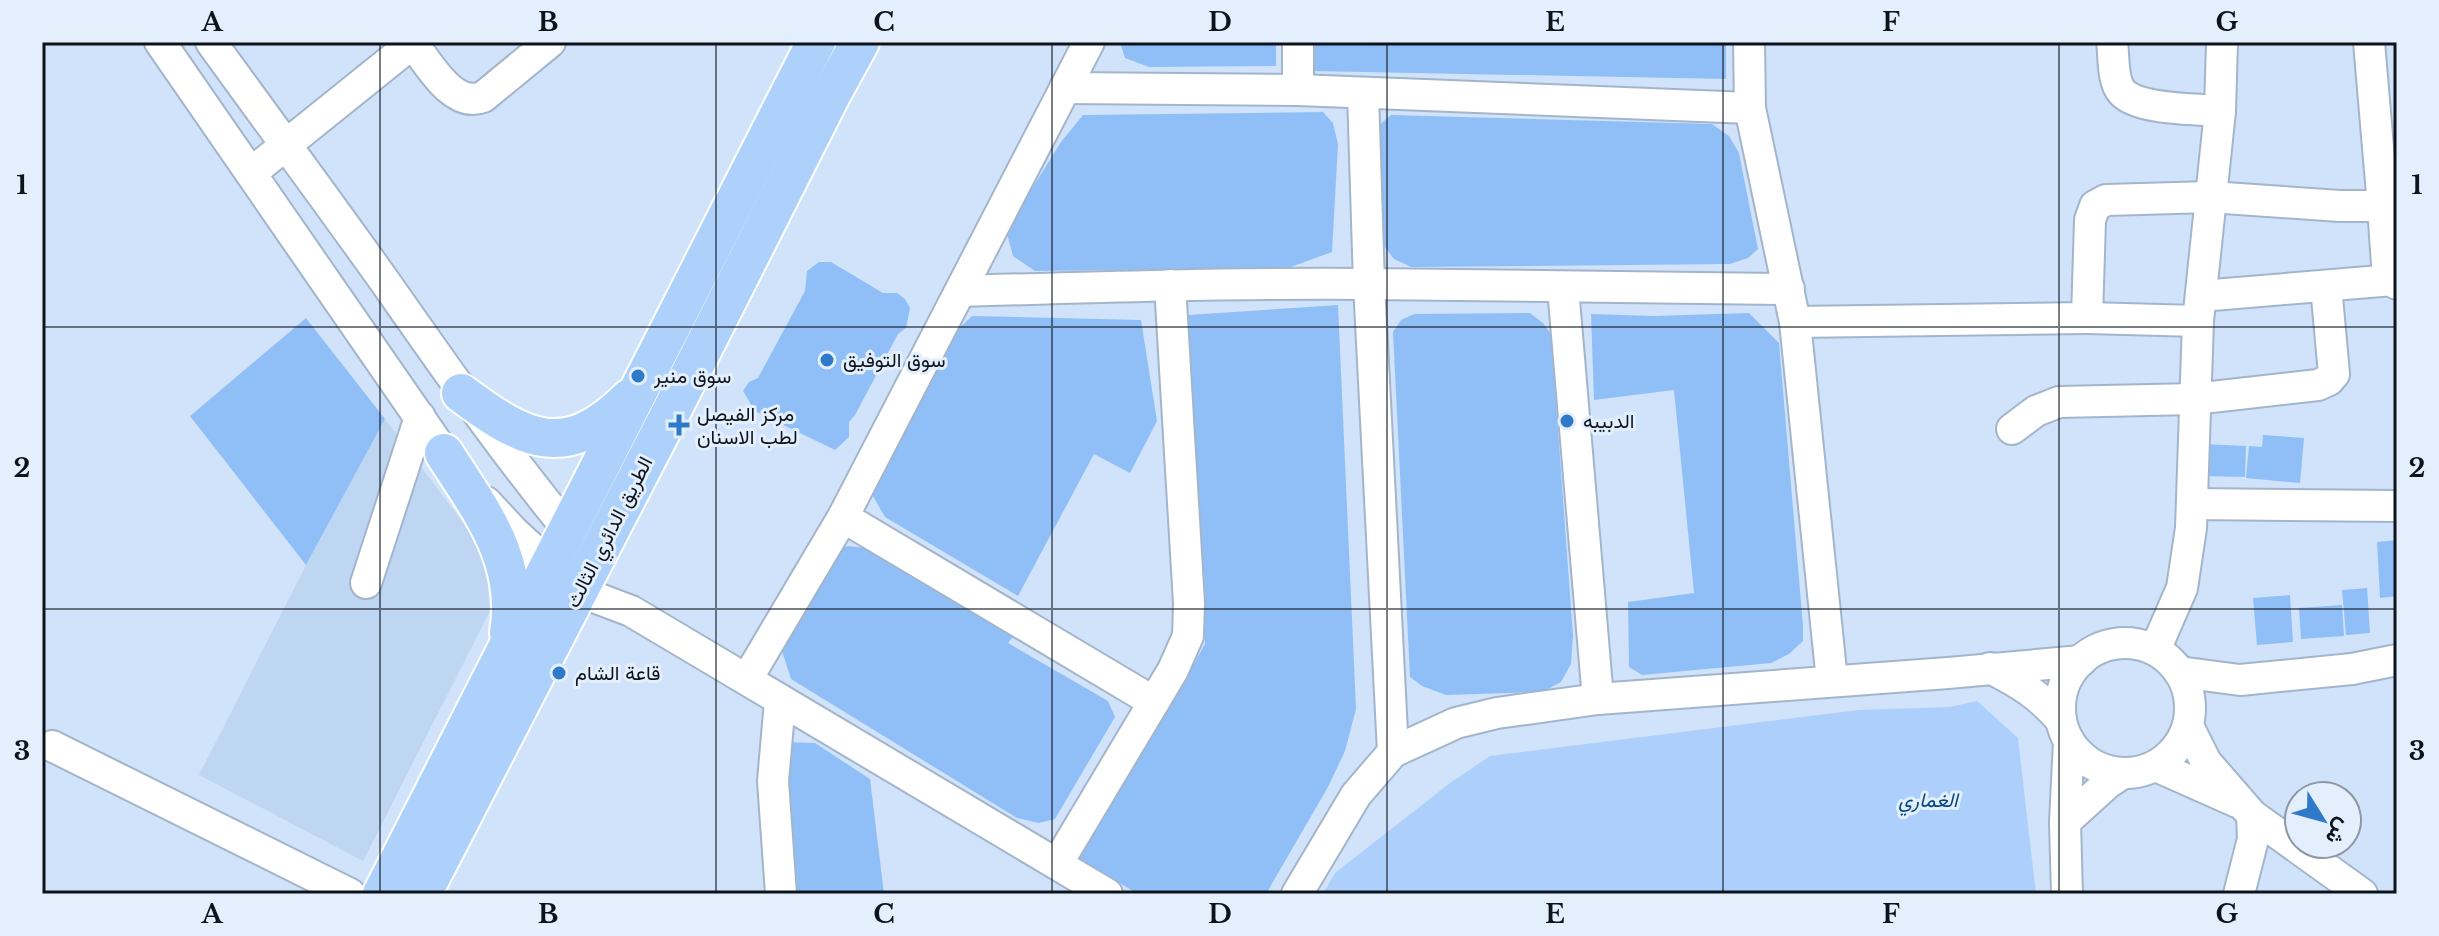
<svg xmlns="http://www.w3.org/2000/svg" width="2439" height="936" viewBox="0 0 2439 936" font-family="'Libre Baskerville',Vazirmatn,serif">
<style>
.built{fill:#bfd6f3}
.green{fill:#acd0fb}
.building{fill:#90bff8}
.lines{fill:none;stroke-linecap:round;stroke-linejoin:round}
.minor-casing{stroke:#a3b5cb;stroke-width:34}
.major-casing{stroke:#fff;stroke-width:42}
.minor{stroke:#fff;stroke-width:30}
.major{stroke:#add1fa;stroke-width:38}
.grid{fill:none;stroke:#0d131b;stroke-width:2;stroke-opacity:0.55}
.poi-dot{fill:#2f79c9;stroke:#e4effd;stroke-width:3}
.labels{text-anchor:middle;stroke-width:6;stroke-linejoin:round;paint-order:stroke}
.poi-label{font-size:20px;fill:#0d131b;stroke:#e4effd;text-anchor:start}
.street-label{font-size:20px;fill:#0d131b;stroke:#e4effd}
.park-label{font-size:20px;font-style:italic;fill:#024582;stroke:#e4effd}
.neatline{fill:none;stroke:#0d131b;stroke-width:3}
.grid-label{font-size:26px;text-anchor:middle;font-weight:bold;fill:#0d131b}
</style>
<rect width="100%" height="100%" fill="#d0e3fa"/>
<!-- built -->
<polygon class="built" points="385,419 485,552 490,611 363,861 199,775 306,565"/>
<!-- green -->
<polygon class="green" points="1977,701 2018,738 2036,894 1323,894 1335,873 1450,783 1490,756 1859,710 1950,707"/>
<!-- building -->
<g class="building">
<polygon points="1120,42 1276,42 1276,66 1149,67 1125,58"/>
<polygon points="1313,42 1726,42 1726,79 1312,71"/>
<polygon points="1323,112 1333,123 1338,144 1332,252 1288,268 1035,271 1013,256 1006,230 1061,142 1083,115"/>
<polygon points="1391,115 1712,124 1729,136 1739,153 1758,249 1748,258 1730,264 1411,267 1394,259 1381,242 1378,126"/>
<polygon points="819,262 831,262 883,293 897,293 905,299 910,308 906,328 898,334 855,415 849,422 849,437 835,450 755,411 743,391 749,382 758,378 805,291 807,271"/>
<polygon points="1338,305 1356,709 1345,751 1328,787 1266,894 1138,894 1076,857 1176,695 1205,644 1205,596 1188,315"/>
<polygon points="1530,313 1543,323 1551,334 1573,636 1571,664 1561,682 1542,692 1446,695 1422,686 1410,677 1393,332 1401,320 1414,314"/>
<polygon points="1749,313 1779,343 1803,626 1803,641 1789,654 1771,663 1642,675 1629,667 1628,602 1694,593 1674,390 1594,400 1591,314 1654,316"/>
<polygon points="972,316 1141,320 1157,421 1130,473 1094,454 1018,596 885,517 873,496 873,482 954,333"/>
<polygon points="306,318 385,419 306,565 190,416"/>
<polygon points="2263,435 2304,438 2300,483 2246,478 2249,446 2262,447"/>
<polygon points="2202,444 2246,446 2245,477 2200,476"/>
<polygon points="2397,540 2397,596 2380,598 2377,542"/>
<polygon points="847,546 868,548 1017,632 1008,643 1108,701 1115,717 1055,819 1039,823 1017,818 791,679 782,651 835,553"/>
<polygon points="2367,588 2370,633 2346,635 2342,590"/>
<polygon points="2290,595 2293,642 2257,645 2253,598"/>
<polygon points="2342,605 2344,636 2301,639 2299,608"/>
<polygon points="784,742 815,743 870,779 884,894 792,894"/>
</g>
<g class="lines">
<!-- minor casing -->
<g class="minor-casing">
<g id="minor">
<polyline points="160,42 444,453 458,468"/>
<path d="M211,42C268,121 326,199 383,279C446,369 508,458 579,543"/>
<path d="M412,42C428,63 453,109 483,97L550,42"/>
<polyline points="1298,42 1298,90"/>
<polyline points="1749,42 1750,108 1795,322 1832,681"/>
<path d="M2112,42C2114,55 2112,81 2122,92C2138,110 2196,109 2220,111"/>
<polyline points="1065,88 1298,90 1750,108"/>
<polyline points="1363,93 1369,284 1393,752"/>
<polyline points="251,173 414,42"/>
<polyline points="2383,206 2387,265 2397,284"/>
<polyline points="1563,288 1598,699"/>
<path d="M961,291C1097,287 1233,283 1369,284C1509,285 1649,288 1789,289"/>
<polyline points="2201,296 2393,280"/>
<polyline points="2087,318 2198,321"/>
<polyline points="1795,322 2087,318 2090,220 2095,206 2106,200 2210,197 2340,206 2383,206 2369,42"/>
<polyline points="2012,429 2036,411 2059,402 2194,399 2318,385 2329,380 2334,374 2326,286"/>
<polyline points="486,502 514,532 578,591 631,611 1107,894"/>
<polyline points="2192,504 2397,506"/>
<polyline points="843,517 1154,702"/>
<polyline points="366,583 420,417"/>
<circle cx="2125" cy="708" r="65"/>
<polyline points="2155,650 2182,588 2191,528 2198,321 2220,111 2222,42"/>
<path d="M1990,668C2020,683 2039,695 2061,720"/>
<polyline points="2179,672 2240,680 2352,669 2397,660"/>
<polyline points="747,679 843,517 1089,42"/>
<polyline points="780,701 773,781 781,894"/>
<polyline points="2188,726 2206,762 2252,815 2362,894"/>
<polyline points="52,746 350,894"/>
<polyline points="2156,766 2237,802"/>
<polyline points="2065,822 2108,783 2123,773"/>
<polyline points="1057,864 1173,670 1188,636 1189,603 1170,285"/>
<polyline points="1297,894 1356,795 1393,752 1456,723 1497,713 1598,699 1948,673 2081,661"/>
<polyline points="2067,894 2065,822 2069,741"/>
<polyline points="2239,894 2253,839 2252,815"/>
</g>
</g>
<!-- major casing -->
<g class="major-casing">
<g id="major">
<path d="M461,393C525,441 566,462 630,398"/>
<path d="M444,453C481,511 521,560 509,633"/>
<path d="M382,894C526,610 672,326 816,42"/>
<polyline points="422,894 670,414 832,93 860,42"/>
</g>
</g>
<!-- minor -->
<use href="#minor" class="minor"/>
<!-- major -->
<use href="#major" class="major"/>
</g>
<!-- grid -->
<path class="grid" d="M380,42V894M716,42V894M1052,42V894M1387,42V894M1723,42V894M2059,42V894M42,327H2397M42,609H2397"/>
<!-- markers -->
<g class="poi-dot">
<circle cx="827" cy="360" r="8"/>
<circle cx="638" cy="376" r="8"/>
<circle cx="1567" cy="421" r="8"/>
<path d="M675 413h8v8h8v8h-8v8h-8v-8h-8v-8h8z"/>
<circle cx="559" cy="673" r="8"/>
</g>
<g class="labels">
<!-- poi labels -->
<g class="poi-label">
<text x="843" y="367">سوق التوفيق</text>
<text x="654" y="383">سوق منير</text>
<text x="697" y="421">مركز الفيصل<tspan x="697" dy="23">لطب الاسنان</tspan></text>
<text x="1583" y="428">الدبيبه</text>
<text x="575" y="680">قاعة الشام</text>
</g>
<!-- street labels -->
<g class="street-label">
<text transform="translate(609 532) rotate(-63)" y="7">الطريق الدائري الثالث</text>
</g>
<!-- park labels -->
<g class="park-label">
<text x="1928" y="807">الغماري</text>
</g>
</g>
<!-- border -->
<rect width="2439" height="936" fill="none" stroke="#e4effd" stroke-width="88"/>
<!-- north arrow -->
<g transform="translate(2323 820) rotate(127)"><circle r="38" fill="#e4effd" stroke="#8e97a3" stroke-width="2"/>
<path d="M0-6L14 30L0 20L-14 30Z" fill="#2f79c9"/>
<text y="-12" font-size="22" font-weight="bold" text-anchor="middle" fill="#0d131b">ش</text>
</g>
<rect x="44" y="44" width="2351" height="848" class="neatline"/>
<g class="grid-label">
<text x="212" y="31">A</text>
<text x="548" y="31">B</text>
<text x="884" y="31">C</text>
<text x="1220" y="31">D</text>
<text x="1555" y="31">E</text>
<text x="1891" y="31">F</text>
<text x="2227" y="31">G</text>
<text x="22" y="194">1</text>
<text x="2417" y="194">1</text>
<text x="22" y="477">2</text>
<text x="2417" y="477">2</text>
<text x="22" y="760">3</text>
<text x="2417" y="760">3</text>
<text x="212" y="923">A</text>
<text x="548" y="923">B</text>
<text x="884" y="923">C</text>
<text x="1220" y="923">D</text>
<text x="1555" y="923">E</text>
<text x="1891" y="923">F</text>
<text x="2227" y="923">G</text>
</g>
</svg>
